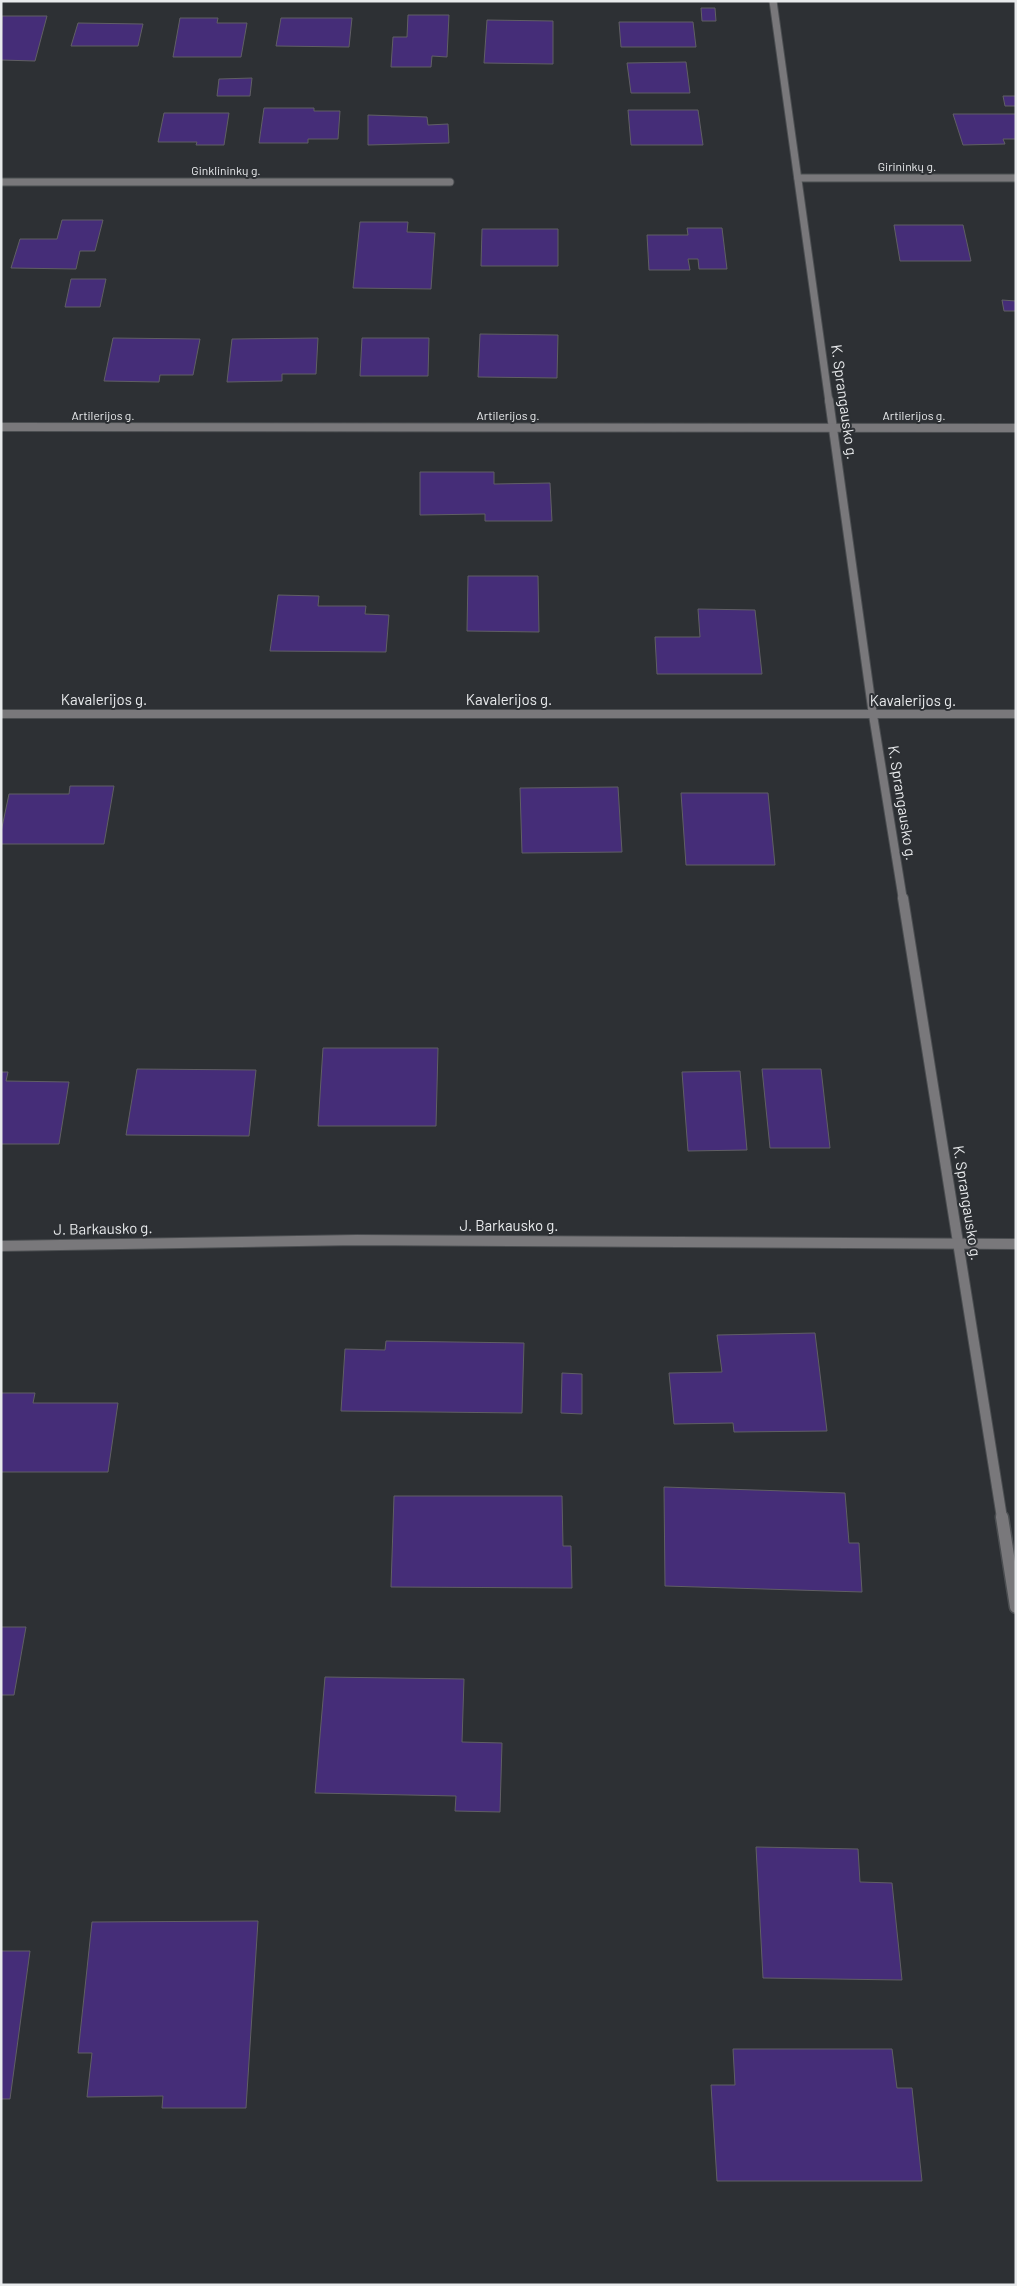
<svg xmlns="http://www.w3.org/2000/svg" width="1017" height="2286" viewBox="0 0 1017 2286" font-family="Barlow,sans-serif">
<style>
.building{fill:#452d78;stroke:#605f64}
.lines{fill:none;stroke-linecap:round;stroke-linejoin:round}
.street-far3-casing{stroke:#4b4e51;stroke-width:9}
.street-far2-casing{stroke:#4b4e51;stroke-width:10}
.street-far1-casing{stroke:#4b4e51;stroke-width:12}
.street-casing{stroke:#4b4e51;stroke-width:15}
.street-far3{stroke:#79787b;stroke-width:7}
.street-far2{stroke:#79787b;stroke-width:8}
.street-far1{stroke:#79787b;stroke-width:10}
.street{stroke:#79787b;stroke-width:12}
.labels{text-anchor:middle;stroke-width:4;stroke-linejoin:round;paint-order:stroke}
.far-street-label{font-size:12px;fill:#e8eaec;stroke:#2d3034}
.street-label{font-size:15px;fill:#e8eaec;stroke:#2d3034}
</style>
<rect width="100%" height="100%" fill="#2d3034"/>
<!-- building -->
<g class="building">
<polygon points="701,8 715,8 716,21 702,21"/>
<polygon points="408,15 449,15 447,57 432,56 431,67 391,67 393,37 407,37"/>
<polygon points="2,16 47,16 35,61 1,60"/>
<polygon points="180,18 218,18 217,23 247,23 241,57 173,57"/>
<polygon points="281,18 352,18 349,47 276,46"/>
<polygon points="487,20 553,21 553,64 484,63"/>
<polygon points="619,22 693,22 696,47 621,47"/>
<polygon points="78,23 143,24 138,46 71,46"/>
<polygon points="686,62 690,93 631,93 627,63"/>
<polygon points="252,78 250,96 217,96 219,79"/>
<polygon points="1003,96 1016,96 1016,106 1005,106"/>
<polygon points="264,108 314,108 314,111 340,111 338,139 308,139 308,143 259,143"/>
<polygon points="628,110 698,110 703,145 631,145"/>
<polygon points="164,113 229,113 224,145 196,145 197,142 158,142"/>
<polygon points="953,114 1016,114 1016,139 1003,139 1005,144 963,145"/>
<polygon points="368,115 427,117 428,125 448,124 449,143 368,145"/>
<polygon points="62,220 103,220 95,251 80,251 76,269 11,268 20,239 57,239"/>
<polygon points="360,222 408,222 407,232 435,233 431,289 353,288"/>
<polygon points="894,225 963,225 971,261 900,261"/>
<polygon points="687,228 722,228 727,269 699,269 698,259 688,259 690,270 649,270 647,235 688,235"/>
<polygon points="482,229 558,229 558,266 481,266"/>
<polygon points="71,279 106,279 100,307 65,307"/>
<polygon points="1002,300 1016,301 1016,311 1004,311"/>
<polygon points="480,334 558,335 557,378 478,377"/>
<polygon points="113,338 200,339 193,375 160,375 159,382 104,381"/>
<polygon points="318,338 316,374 282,374 282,381 227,382 232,339"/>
<polygon points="362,338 429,338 428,376 360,376"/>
<polygon points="420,472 494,472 494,484 550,483 552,521 485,521 485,514 420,515"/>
<polygon points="468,576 538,576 539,632 467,631"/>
<polygon points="278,595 319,596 318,606 366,606 365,614 389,615 386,652 270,651"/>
<polygon points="698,609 755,610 762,674 657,674 655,637 700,637"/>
<polygon points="70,786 114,786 104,844 1,844 1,832 9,794 69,794"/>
<polygon points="618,787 622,852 522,853 520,788"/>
<polygon points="681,793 768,793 775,865 686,865"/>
<polygon points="323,1048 438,1048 436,1126 318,1126"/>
<polygon points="137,1069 256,1070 249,1136 126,1135"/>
<polygon points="762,1069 821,1069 830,1148 770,1148"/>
<polygon points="740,1071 747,1150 688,1151 682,1072"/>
<polygon points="1,1072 8,1072 6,1081 69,1082 59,1144 1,1144"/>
<polygon points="815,1333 827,1431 734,1432 733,1423 674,1424 669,1373 722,1372 717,1335"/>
<polygon points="386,1341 524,1343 522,1413 341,1411 345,1349 385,1350"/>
<polygon points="562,1373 582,1374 582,1414 561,1413"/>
<polygon points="1,1393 35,1393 33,1403 118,1403 108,1472 1,1472"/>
<polygon points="664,1487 845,1493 849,1543 859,1543 862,1592 665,1586"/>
<polygon points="394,1496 562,1496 563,1546 571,1546 572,1588 391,1587"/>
<polygon points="1,1627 26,1627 14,1695 1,1695"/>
<polygon points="325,1677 464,1679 462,1742 502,1743 500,1812 455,1811 456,1796 315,1793"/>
<polygon points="756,1847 858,1849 860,1882 892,1883 902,1980 763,1978"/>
<polygon points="258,1921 246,2108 162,2108 163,2096 87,2097 92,2053 78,2053 92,1922"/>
<polygon points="1,1951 30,1951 10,2099 1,2099"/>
<polygon points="733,2049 892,2049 897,2088 912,2088 922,2181 717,2181 711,2085 735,2085"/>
</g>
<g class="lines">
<!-- street-far3 casing -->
<g class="street-far3-casing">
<g id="street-far3">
<polyline points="773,1 829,402"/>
<polyline points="798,178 1016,178"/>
<polyline points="1,182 450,182"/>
</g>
</g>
<!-- street-far2 casing -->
<g class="street-far2-casing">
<g id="street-far2">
<polyline points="829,400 873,715 903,900"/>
<polyline points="1,427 1016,428"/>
<polyline points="1,714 1016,714"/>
</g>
</g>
<!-- street-far1 casing -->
<g class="street-far1-casing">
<g id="street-far1">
<polyline points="903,898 1002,1518"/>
<polyline points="1,1246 357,1240 1016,1244"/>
</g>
</g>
<!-- street casing -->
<g class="street-casing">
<polyline id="street" points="1002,1517 1016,1607"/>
</g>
<!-- street-far3 -->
<use href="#street-far3" class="street-far3"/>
<!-- street-far2 -->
<use href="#street-far2" class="street-far2"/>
<!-- street-far1 -->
<use href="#street-far1" class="street-far1"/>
<!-- street -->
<use href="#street" class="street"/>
</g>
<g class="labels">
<!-- far-street labels -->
<g class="far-street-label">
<text x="907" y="171">Girininkų g.</text>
<text x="226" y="175">Ginklininkų g.</text>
<text x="103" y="420">Artilerijos g.</text>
<text x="508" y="420">Artilerijos g.</text>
<text x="914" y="420">Artilerijos g.</text>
</g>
<!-- street labels -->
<g class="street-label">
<text transform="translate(844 402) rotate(82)" y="5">K. Sprangausko g.</text>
<text x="104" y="705">Kavalerijos g.</text>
<text x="509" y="705">Kavalerijos g.</text>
<text x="913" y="706">Kavalerijos g.</text>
<text transform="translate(902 803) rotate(81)" y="5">K. Sprangausko g.</text>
<text transform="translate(967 1203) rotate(81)" y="5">K. Sprangausko g.</text>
<text x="509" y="1231">J. Barkausko g.</text>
<text transform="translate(103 1229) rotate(-1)" y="5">J. Barkausko g.</text>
</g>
</g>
<!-- border -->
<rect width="1017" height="2286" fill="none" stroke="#e8eaec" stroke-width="5"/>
</svg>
